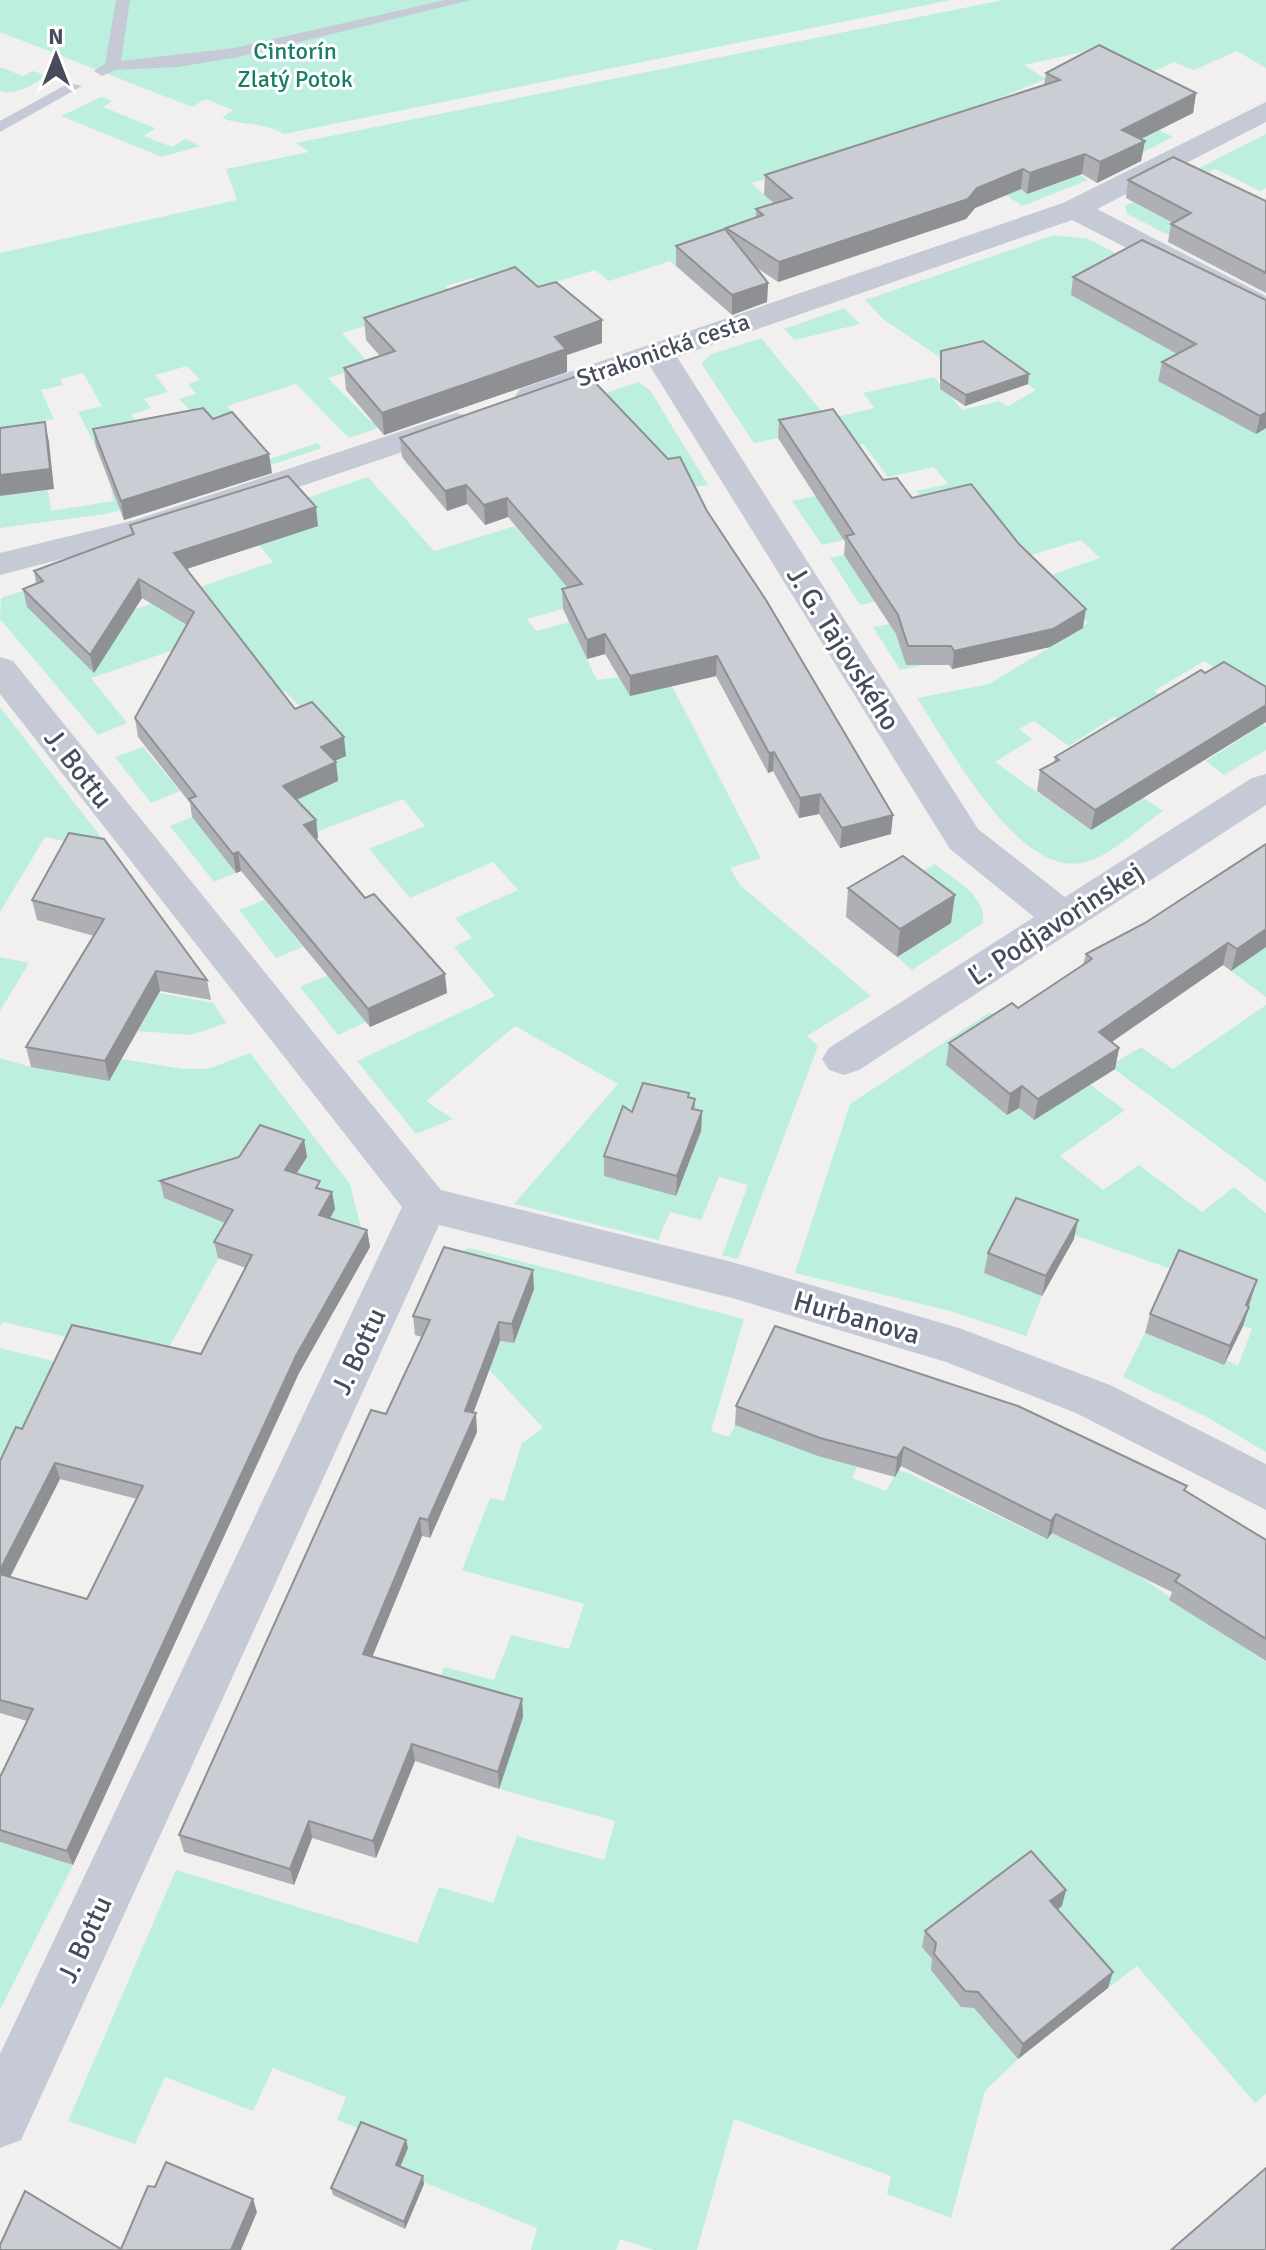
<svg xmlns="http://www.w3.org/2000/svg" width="1266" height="2250" viewBox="0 0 1266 2250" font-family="Signika,sans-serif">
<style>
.green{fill:#bdefdf}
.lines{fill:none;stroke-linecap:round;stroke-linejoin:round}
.lane{fill:#c5cad6;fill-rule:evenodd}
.street{fill:#c5cad6;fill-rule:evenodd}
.wall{fill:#afb0b6;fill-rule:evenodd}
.shaded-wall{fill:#8e9094}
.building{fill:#cbcdd4;stroke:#8e9094;stroke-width:2}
.labels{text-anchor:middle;stroke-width:6;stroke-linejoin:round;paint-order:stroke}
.far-park-label{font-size:24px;fill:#177e68;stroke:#fff}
.far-street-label{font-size:24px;fill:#474c5c;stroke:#fff}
.street-label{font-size:28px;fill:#474c5c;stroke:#fff}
</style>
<rect width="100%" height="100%" fill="#f1f0ef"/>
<!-- green -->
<g class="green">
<path d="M0,0H951L284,134C263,122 244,126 222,118L233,110L206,99L192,107L0,32Z"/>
<polygon points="1003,0 1266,0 1266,68 1237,51 1194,70 1174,62 1154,71 1105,47 1024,65 1046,79 1002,97 1017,106 1046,94 1088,114 1075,121 1085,126 1079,130 1122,150 1159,130 1173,137 1102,173 1040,135 989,151 965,130 948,136 1027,194 1069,179 1067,176 1076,173 1088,180 1022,206 980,177 955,173 943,165 884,184 854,164 835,171 855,187 814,200 796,186 787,188 773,177 751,183 791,218 741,233 750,241 676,266 670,261 609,281 595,270 536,288 515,287 491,294 473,278 445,286 492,334 440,352 473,383 530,364 539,372 459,399 378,322 342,333 370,364 328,378 370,421 440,396 448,404 349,438 296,384 227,406 247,427 235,431 264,461 317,443 322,448 250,472 179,399 196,394 188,384 200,380 187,366 155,375 168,392 144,399 151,408 130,415 139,423 170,414 212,460 217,481 180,488 182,496 105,514 0,528 0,496 48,490 51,511 113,501 111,486 176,474 172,460 182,457 175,439 164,441 160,435 96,447 78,412 102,406 83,373 60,379 63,385 41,390 54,419 7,427 9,447 0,448 0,253 237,200 226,169 309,152 296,143"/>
<path d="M0,67L23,76L33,71L45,75C37,84 15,96 0,91Z"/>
<polygon points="101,97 112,101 103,107 155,128 144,136 172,147 185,139 200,146 162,157 61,116"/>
<polygon points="1266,134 1266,188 1260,191 1215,169 1141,206 1186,230 1266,284 1127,214 1125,206"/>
<path d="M1054,235L1089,239L1266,333V700L1204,661L1154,691L1178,706L1136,732L1114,717L1069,746L1034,721L1019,729L1032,739L995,762L1091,830L1143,798L1163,811C1140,827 1112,855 1086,862C1019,881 948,744 917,698L989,684L1079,630L1088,622L1068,608L1018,586L1100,558L1081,540L1014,560L933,511L916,491L948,484L934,467L888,477L863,444L846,448L832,427L754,443L701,363L712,354L761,338L828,419L874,408L863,393L934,377L962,410L999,401L1008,406L1036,390L1006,369L944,360L883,319L865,300Z"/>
<polygon points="844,308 860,324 795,340 784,329"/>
<polygon points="638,382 650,390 708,485 685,488 419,477 405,463"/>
<polygon points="368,477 434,551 515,526 524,536 564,557 573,606 527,619 536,631 569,622 597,680 619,677 630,696 672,686 761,858 730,868 740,885 871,996 807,1036 818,1046 738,1259 722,1255 748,1185 719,1177 701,1220 670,1212 658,1240 514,1204 618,1084 515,1026 426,1101 453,1119 416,1134 357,1061 495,996 454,947 472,938 455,918 518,890 493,862 410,898 369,849 425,826 403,799 313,833 288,803 337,782 323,766 346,755 285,691 269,698 230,631 91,678 127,723 98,735 0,619 1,598 102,564 124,613 273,562 239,521"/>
<polygon points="816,496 844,540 822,545 792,501"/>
<polygon points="844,555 877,601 860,605 830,558"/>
<polygon points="890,624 913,665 924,665 900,670 873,627"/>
<polygon points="0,707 111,850 45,837 0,912"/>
<polygon points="1262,725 1266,727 1266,750 1224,775 1206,761"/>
<polygon points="143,747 180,791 151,803 115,757"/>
<polygon points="192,817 236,873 214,882 170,826"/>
<path d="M935,864C952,878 988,897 983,923L912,970L897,957L951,923L900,884Z"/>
<polygon points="264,900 303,947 276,958 239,910"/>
<polygon points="1266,947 1266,997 1231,971"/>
<polygon points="0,957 29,963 0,1011"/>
<polygon points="328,975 366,1022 338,1035 300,987"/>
<polygon points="159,993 213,1003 227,1023 191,1035 138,1031"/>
<polygon points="1266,1005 1266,1182 1110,1066 1141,1047 1173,1069"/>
<polygon points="990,1012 1008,1025 1007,1115 1019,1108 1034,1120 1088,1083 1125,1110 1060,1156 1103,1190 1139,1165 1202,1212 1234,1187 1266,1213 1266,1452 1205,1416 1123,1377 1145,1333 1224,1365 1226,1360 1238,1366 1252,1329 1240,1325 1174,1270 1060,1230 1042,1296 1026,1336 950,1311 795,1273 850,1104"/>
<polygon points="250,1053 350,1184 365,1243 322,1232 319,1205 288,1187 306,1157 236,1227 162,1360 3,1322 0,1327 0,1058 31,1067 122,1059 183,1069 208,1069"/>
<polygon points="469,1248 744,1319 711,1431 729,1437 735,1425 857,1467 852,1478 886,1491 898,1470 908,1473 1046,1539 1052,1533 1139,1576 1266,1662 1266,2094 1255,2103 1137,1966 1108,1988 1046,1918 1061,1906 932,1959 961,2006 974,2008 1018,2059 985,2091 951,2218 887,2194 891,2176 734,2119 697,2250 654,2250 620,2239 616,2250 531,2250 537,2228 398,2172 407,2148 337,2120 346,2097 273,2068 253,2111 165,2077 135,2144 68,2121 176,1870 417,1943 439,1887 493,1903 517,1836 604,1860 615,1821 499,1789 435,1692 444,1667 494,1680 511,1635 569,1649 584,1604 462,1570 490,1498 504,1501 522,1443 543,1428 470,1349 495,1355 500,1341 514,1343 450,1258"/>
<polygon points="0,1348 66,1364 0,1481"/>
<polygon points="0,1842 73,1865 0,2010"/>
</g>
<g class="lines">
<!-- lane -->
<g class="lane">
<polygon points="116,0 130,0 121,61 234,48 445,0 471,0 234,58 177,67 115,70 102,76 94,71 105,64"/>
<polygon points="69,83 82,86 0,132 0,121"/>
</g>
<!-- street -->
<g class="street">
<polygon points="1266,102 1266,122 1097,209 1266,296 1266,319 1072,220 677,357 978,829 1065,897 1252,778 1266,774 1266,805 859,1070 844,1075 829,1070 822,1059 829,1048 1034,917 950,849 650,366 532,406 520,403 515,396 520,389 1063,203"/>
<polygon points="456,413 468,416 473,423 468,430 159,534 0,575 0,553 135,520"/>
<polygon points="0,657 13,661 441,1190 732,1262 959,1328 1110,1385 1266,1464 1266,1510 1076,1413 946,1362 732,1298 439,1225 21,2140 0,2148 0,2054 402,1207 0,694"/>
</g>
</g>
<!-- wall -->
<g class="wall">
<polygon points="1046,73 1196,93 1193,113 1141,139 1145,141 1141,161 1097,183 1082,174 1027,194 1021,189 975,208 966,219 778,282 757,268 768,283 767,302 732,315 676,266 676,246 726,230 726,228 756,217 756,209 774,203 764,195 765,175 1044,85"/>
<polygon points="1128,180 1266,201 1266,293 1168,242 1171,224 1173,223 1126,198"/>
<polygon points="1073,277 1266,300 1266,428 1256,434 1158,381 1162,362 1177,354 1071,295"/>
<polygon points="538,287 602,320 602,343 567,355 567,372 384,435 346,390 344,368 380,356 366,340 364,318"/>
<polygon points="941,351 1028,384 965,406 940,389"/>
<polygon points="213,419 272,473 124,520 96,447 93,429"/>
<polygon points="779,420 912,498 1083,628 1050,647 952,669 949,665 906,665 896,634 844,555 845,542 778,438"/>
<polygon points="400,438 707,511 891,834 840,848 819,814 799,818 773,771 768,773 716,676 630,696 605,654 587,659 563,609 562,589 568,588 508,517 485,525 467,504 447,511 402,457"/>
<polygon points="130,525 318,526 187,569 295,709 346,756 334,761 336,762 338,781 297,800 316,820 318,838 316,839 447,993 370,1027 241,871 236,873 192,817 190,803 138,737 135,718 187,625 142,598 94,673 27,607 23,589 36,583 34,571 132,535"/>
<polygon points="1205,673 1266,687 1266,722 1091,830 1037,791 1040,770 1054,763 1055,757"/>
<polygon points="69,833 207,980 211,1000 160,991 109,1081 31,1067 26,1047 94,936 37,920 32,900"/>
<polygon points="1266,844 1266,947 1231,971 1223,965 1112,1042 1119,1048 1115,1069 1034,1120 1019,1108 1007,1115 946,1065 949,1043 1018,1008 1083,965 1086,954 1145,923"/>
<polygon points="848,888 951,923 897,957 846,917"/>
<polygon points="689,1098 695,1099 695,1109 702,1111 701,1131 676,1196 604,1176 604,1156 632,1112"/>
<path d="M304,1140L307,1157L296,1174L321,1189L332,1192L335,1209L330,1218L367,1230L370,1247L299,1373L73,1865L0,1842V1777L27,1721L0,1713V1461L22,1429L201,1354L246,1268L218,1258L214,1242L225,1223L164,1198L160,1181ZM60,1479L137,1499L87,1599L10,1577Z"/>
<polygon points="1074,1239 1042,1296 984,1273 988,1253"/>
<polygon points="534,1289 514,1343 500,1341 473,1413 477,1432 430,1538 422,1536 372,1657 522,1699 523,1717 499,1789 415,1761 376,1858 312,1838 294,1885 184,1852 179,1835 386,1414 422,1337 415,1335 413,1316"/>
<polygon points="1251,1299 1243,1326 1224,1365 1145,1333 1150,1314"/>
<polygon points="736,1406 1185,1491 1266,1540 1266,1661 1169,1600 1172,1592 1052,1533 1047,1539 901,1466 895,1477 818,1456 735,1425"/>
<polygon points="1062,1906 1057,1909 1108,1988 1018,2059 974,2008 961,2007 931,1970 932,1959 922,1947 925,1931"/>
<polygon points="408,2148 400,2166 424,2184 405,2229 333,2195 331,2188"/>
</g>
<!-- shaded-wall -->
<g class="shaded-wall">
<polygon points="1196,93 1193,113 1119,150 1122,130"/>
<polygon points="1145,141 1141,161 1097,183 1100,162"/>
<polygon points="1085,154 1082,174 1027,194 1030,173"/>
<polygon points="1023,169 1021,189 975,208 966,219 778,282 779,262"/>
<polygon points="768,283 767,302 732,315 732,295"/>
<polygon points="602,320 602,343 567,355 567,372 384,435 382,413 555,337"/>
<polygon points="1029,374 1028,384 965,406 966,395"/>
<polygon points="1266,412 1266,428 1256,434 1260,416"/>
<polygon points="45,422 49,442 54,489 0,496 0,475"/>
<polygon points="269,454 272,473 124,520 121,501"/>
<polygon points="466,485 467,504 447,511 445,491"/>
<polygon points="507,498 508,517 485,525 484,505"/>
<polygon points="316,507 318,526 177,572 174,553"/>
<polygon points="139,579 142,598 94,673 90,655"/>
<polygon points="1086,609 1083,628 1050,647 952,669 954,651"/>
<polygon points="605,634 605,654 587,659 587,640"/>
<polygon points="717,656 716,676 630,696 630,676"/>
<polygon points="1266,705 1266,722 1091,830 1095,810"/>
<polygon points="344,737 346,756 323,766 321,747"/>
<polygon points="774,752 773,771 768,773 769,753"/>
<polygon points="336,762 338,781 286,804 283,786"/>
<polygon points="820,794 819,814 799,818 800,798"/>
<polygon points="893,815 891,834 840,848 842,828"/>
<polygon points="316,820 318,838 307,844 304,825"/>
<polygon points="238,852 241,871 236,873 233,854"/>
<polygon points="955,895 951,923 897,957 900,929"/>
<polygon points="1266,929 1266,947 1231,971 1237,949"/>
<polygon points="1228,943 1223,965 1094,1054 1099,1032"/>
<polygon points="156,971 160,991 109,1081 105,1061"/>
<polygon points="445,974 447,993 370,1027 368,1009"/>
<polygon points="1119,1048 1115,1069 1034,1120 1038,1099"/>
<polygon points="1022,1086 1019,1108 1007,1115 1010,1094"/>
<polygon points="702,1111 701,1131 676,1196 677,1176"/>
<polygon points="304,1140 307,1157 288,1187 285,1170"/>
<polygon points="332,1192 335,1209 322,1232 319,1215"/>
<polygon points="1078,1220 1074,1239 1042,1296 1046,1276"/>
<polygon points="367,1230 370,1247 299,1373 73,1865 67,1851 296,1356"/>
<polygon points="533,1270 534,1289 514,1343 512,1324"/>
<polygon points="1257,1280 1251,1299 1240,1325 1246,1305"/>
<polygon points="1249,1307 1243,1326 1224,1365 1230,1346"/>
<polygon points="499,1322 500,1341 467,1430 465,1411"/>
<polygon points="476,1413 477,1432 430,1538 428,1520"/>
<polygon points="904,1447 901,1466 895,1477 897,1458"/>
<polygon points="55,1463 60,1479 4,1589 0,1579 0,1570"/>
<polygon points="1056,1514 1052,1533 1047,1539 1051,1521"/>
<polygon points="420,1518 422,1536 366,1672 363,1654"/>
<polygon points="522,1699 523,1717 499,1789 498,1772"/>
<polygon points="412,1744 415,1761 376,1858 373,1841"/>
<polygon points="309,1821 312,1838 294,1885 290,1869"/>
<polygon points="1066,1890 1062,1906 1046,1918 1050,1901"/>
<polygon points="1113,1972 1108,1988 1018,2059 1023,2044"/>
<polygon points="406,2140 408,2148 398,2172 396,2165"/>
<polygon points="423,2176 424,2184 405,2229 404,2222"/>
<polygon points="253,2199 257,2212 241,2250 231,2250"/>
</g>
<!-- building -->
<g class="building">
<polygon points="1099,45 1196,93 1122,130 1145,141 1100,162 1085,154 1030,173 1023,169 977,188 968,199 779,262 726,228 763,215 756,209 792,198 765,175 1060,80 1046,73"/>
<polygon points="1173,157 1266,201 1266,273 1171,224 1191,213 1128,180"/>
<polygon points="725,229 768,283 732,295 676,246"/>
<polygon points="1142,240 1266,300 1266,412 1260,416 1162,362 1196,344 1073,277"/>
<polygon points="515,267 538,287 556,282 602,320 555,337 566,349 382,413 344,368 395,351 364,318"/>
<polygon points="983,341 1029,374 966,395 941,379 941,351"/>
<polygon points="586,373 668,459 680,457 707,511 766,600 893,815 842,828 820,794 800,798 774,752 769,753 717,656 630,676 605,634 587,640 562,589 582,584 507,498 484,505 466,485 445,491 400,438"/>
<polygon points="203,408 213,419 232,412 269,454 121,501 93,429"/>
<polygon points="833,409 883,480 897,478 912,498 971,484 1019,544 1086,609 1053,629 954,651 951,646 908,646 898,615 846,536 854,534 779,420"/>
<polygon points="45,422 50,469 0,475 0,428"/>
<polygon points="288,476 316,507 174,553 295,709 312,702 344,737 321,747 336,762 283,786 316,820 304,825 365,898 374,894 445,974 368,1009 238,852 233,854 189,799 196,796 135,718 194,612 139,579 90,655 23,589 43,581 34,571 134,534 130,525"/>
<polygon points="1224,662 1266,687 1266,705 1095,810 1040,770 1059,760 1055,757 1201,670 1205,673"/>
<polygon points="69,833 104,839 207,980 156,971 105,1061 26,1047 104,919 32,900"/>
<polygon points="1266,844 1266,929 1237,949 1228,943 1099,1032 1119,1048 1038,1099 1022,1086 1010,1094 949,1043 1012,1003 1018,1008 1092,959 1086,954 1145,923"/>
<polygon points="903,856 955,895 900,929 848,888"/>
<polygon points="643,1083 689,1093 688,1097 695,1099 692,1109 702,1111 677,1176 604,1156 623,1106 632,1112"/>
<polygon points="260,1125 304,1140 285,1170 320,1181 316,1188 332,1192 319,1215 367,1230 296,1356 67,1851 0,1830 0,1777 33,1709 0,1700 0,1574 87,1599 143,1486 55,1463 0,1570 0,1461 16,1427 22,1429 72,1325 201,1354 252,1255 214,1242 233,1210 160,1181 239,1157"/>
<polygon points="1016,1198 1078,1220 1046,1276 988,1253"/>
<polygon points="444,1247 533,1270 512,1324 499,1322 465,1411 476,1413 428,1520 420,1518 363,1654 522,1699 498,1772 412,1744 373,1841 309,1821 290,1869 179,1835 371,1410 386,1414 430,1320 413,1316"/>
<polygon points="1179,1250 1257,1280 1246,1305 1249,1307 1230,1346 1150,1314"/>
<polygon points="775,1326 1018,1406 1187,1486 1184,1490 1266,1540 1266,1639 1175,1581 1180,1575 1056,1514 1051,1521 904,1447 897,1458 820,1438 736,1406"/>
<polygon points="1031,1851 1066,1890 1050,1901 1113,1972 1023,2044 978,1992 965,1991 934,1954 936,1943 925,1931"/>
<polygon points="361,2122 406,2140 396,2165 423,2176 404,2222 331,2188"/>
<polygon points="166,2162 253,2199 231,2250 0,2250 0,2245 25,2191 121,2249 148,2186 155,2187"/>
<polygon points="1266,2168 1266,2250 1171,2250"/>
</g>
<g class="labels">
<!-- far-park labels -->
<g class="far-park-label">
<text x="295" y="59">Cintorín<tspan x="295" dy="28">Zlatý Potok</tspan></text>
</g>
<!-- far-street labels -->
<g class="far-street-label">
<text transform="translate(663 350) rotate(-19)" y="8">Strakonická cesta</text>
</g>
<!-- street labels -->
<g class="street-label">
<text transform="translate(844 648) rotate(58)" y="10">J. G. Tajovského</text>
<text transform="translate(79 768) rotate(52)" y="10">J. Bottu</text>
<text transform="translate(1055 923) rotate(-33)" y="10">Ľ. Podjavorinskej</text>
<text transform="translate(857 1317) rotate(16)" y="10">Hurbanova</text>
<text transform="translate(358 1351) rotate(-65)" y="10">J. Bottu</text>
<text transform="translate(84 1939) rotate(-65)" y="10">J. Bottu</text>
</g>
</g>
<!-- north arrow -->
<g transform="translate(56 56)" stroke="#ffffff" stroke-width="6" paint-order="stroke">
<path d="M0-6L14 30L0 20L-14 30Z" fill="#474c5c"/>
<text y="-12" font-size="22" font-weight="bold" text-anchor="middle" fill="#474c5c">N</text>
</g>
</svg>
